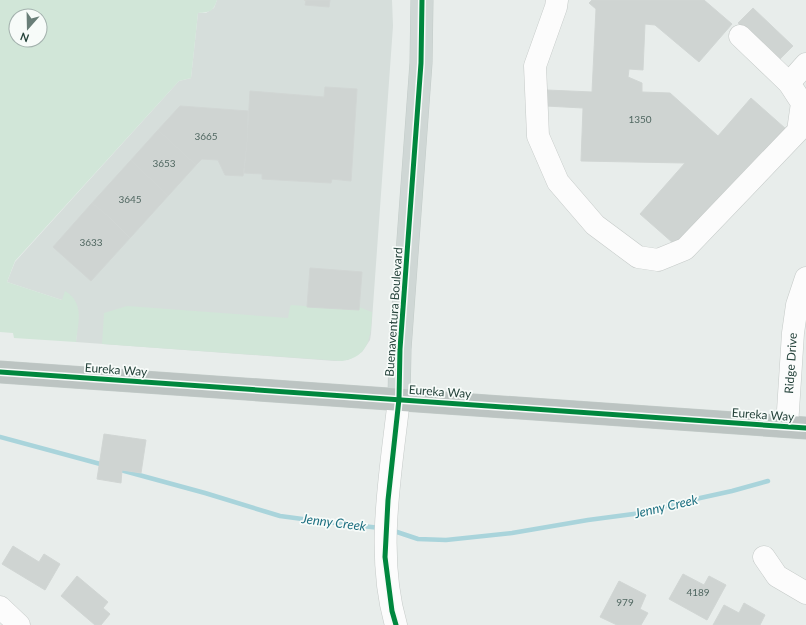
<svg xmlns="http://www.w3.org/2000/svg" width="806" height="625" viewBox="0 0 806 625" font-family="Lato,sans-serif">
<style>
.built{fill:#d6dedb}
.green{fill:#d1e6d8;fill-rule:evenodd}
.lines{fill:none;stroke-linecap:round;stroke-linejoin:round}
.stream{stroke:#a9d4db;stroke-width:4.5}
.building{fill:#cfd4d2;stroke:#d1d6d4}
.minor-casing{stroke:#c5cac8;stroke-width:23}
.major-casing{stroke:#c3ccc9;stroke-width:23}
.highway-casing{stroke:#c3ccc9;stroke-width:23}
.minor{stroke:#fcfcfc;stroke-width:22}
.major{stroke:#cfd7d5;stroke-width:22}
.highway{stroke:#bcc4c2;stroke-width:22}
.cycleway-casing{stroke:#f7fbf9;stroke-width:8}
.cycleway{stroke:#00873e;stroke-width:5}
.labels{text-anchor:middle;stroke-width:3.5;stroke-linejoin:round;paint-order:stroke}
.number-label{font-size:10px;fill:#506761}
.street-label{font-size:12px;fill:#24423a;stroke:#f7fbf9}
.water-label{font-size:13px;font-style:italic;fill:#1c6f80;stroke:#f7fbf9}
</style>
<rect width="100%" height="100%" fill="#e8edeb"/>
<!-- built -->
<polygon class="built" points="217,0 392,0 393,26 371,334 370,340 362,352 348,360 335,361 76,342 78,314 62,300 7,282 15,262 179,81 191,78 198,13 206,13 214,8"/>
<!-- green -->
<g class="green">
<path d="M0,0H217C213,12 210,12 198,13L191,78L179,81L15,261L7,282L62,300L65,291C85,303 78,323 76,342L14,338L13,333L0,332ZM16,16H40V40H16Z"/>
<path d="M291,305L359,310V307L372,312C371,335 370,357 342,361L102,344L104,313L127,306L288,318L290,307Z"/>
</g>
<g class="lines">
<!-- stream -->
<g class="stream">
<polyline points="0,437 104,465"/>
<polyline points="117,469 205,493 280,516 310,520 380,528"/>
<polyline points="391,530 418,539 446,540 512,533 588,520 641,513 673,504 732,491 768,481"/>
</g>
</g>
<!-- building -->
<g class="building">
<polygon points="304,0 330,0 329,7 305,5 306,0"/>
<polygon points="592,0 704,0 732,24 699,62 655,25 645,24 643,70 629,69 628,77 642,83 642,92 670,93 718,136 751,98 786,129 681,250 640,214 685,163 581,161 583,108 546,106 547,90 592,92 596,9 589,3"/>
<polygon points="753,8 793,46 778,61 738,23"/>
<polygon points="325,87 357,89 351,181 332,179 331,183 262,179 262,174 244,173 247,142 250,91 324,97"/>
<polygon points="180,106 248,111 247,142 243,176 225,175 218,160 202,159 196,165 158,130"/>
<polygon points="158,130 196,165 168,196 131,160"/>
<polygon points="131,160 168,196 130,238 109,217 92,203"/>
<polygon points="92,203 109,217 130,238 91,281 53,247"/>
<polygon points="310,268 362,272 359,310 307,307"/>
<polygon points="104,434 146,440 141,473 122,470 121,483 97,479"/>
<polygon points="13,546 39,562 44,554 60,564 45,590 2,564"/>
<polygon points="683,574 704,585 709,576 726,585 707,620 669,599"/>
<polygon points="77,576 108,602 103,608 110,614 101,625 95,625 61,596"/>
<polygon points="619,581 646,595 640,609 648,613 641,625 617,625 600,617"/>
<polygon points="744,603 765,615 760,625 713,625 724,605 739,613"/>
</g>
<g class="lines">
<!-- minor casing -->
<g class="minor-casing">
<g id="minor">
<polyline points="557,0 556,7 535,66 538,136 558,182 595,225 638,257 658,260 685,249 798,131 802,103 789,83 806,64"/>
<polyline points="740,36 789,83"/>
<path id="s1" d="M787,426L793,333L797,305L806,278"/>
<polyline points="764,557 777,576 806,593"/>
<polyline points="0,607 19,625"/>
<path d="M396,625C375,553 391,472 399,399"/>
</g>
</g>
<!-- major casing -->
<g class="major-casing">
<polyline id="major" points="399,399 400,349 421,63 422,0"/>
</g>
<!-- highway casing -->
<g class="highway-casing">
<polyline id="highway" points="0,372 806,428"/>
</g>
<!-- minor -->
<use href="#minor" class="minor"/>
<!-- major -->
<use href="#major" class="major"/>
<!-- highway -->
<use href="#highway" class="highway"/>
<!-- cycleway casing -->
<g class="cycleway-casing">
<g id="cycleway">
<polyline points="0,372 806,428"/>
<polyline points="396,625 392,611 385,557 388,500 399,399 400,349 421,63 422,0"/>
</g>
</g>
<!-- cycleway -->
<use href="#cycleway" class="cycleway"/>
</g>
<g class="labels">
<!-- number labels -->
<g class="number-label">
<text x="640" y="123">1350</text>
<text x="206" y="140">3665</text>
<text x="164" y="167">3653</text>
<text x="130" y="203">3645</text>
<text x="91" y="246">3633</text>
<text x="698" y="596">4189</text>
<text x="625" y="606">979</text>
</g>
<!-- street labels -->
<g class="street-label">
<text transform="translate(394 312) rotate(-86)" y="4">Buenaventura Boulevard</text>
<text dy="4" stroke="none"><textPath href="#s1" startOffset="63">Ridge Drive</textPath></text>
<text transform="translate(116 370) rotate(4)" y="4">Eureka Way</text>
<text transform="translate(440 392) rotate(4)" y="4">Eureka Way</text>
<text transform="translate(763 415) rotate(4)" y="4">Eureka Way</text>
</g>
<!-- water labels -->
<g class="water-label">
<text transform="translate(666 506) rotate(-13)" y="5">Jenny Creek</text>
<text transform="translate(334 522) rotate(7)" y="5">Jenny Creek</text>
</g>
</g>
<!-- north arrow -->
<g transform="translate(28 28) rotate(200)"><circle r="19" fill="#f7fbf9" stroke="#a3b1ad"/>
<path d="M0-3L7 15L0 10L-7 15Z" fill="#697e78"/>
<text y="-6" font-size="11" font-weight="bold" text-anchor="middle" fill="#24423a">N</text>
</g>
</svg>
